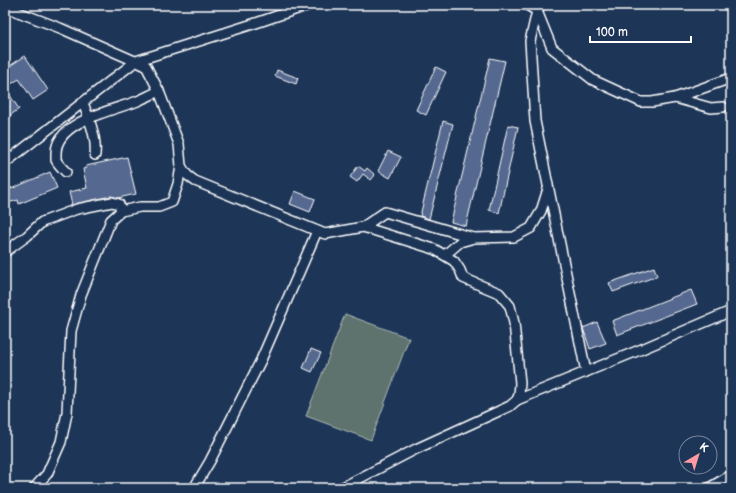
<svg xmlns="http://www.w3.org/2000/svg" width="736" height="493" viewBox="0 0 736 493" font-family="'Balsamiq Sans',sans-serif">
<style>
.green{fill:#5e736e;stroke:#aeb9b6}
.building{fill:#556990;stroke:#fff}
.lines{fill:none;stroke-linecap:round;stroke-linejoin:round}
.minor-casing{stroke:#fff;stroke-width:12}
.minor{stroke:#1d3557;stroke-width:9}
</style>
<rect width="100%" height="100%" fill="#1d3557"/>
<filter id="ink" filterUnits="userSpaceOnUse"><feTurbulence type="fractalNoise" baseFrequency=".025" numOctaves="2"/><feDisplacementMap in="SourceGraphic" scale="8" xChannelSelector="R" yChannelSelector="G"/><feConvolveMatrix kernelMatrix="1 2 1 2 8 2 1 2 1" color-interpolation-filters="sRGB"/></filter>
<g filter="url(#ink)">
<!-- green -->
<polygon class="green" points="345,314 409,338 371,440 306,416"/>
<!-- building -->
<g class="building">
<polygon points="25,56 48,90 33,100 19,79 5,88 5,69"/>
<polygon points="490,58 505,61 466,226 451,222"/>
<polygon points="436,67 446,72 426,115 416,110"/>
<polygon points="277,70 298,78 296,84 275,76"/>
<polygon points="5,88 19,109 5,119"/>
<polygon points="443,121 453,124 429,219 420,216"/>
<polygon points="508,125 518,127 499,213 489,210"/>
<polygon points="388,151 401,157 390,178 378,171"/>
<polygon points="127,157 136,194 118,198 111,196 72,205 69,192 87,188 83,169 86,168 86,166"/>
<polygon points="358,166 365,171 367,168 375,175 371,180 363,174 357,182 350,177"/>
<polygon points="50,172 57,188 19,204 18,200 8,203 5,195 5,189 11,187 11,189"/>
<polygon points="295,191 315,199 310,212 290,204"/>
<polygon points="654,267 657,276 613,292 609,283"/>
<polygon points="691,290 697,304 617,335 612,321"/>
<polygon points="597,322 606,343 590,349 583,328"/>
<polygon points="311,349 321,353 312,372 303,368"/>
</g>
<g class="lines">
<!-- minor casing -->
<g class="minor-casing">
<g id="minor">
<polyline points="527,5 537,11 552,48 593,80 641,102 652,102 675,98 731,78"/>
<polyline points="541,5 537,11 530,41 535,121 586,372"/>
<polyline points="5,7 60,28 146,66 159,91 179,144 181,166 178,184 172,202 159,207 140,207 121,211 111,220 81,295 71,331 67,413 61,442 47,474 34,488"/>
<polyline points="675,98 711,108 723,107"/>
<path d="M83,103C89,119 97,137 95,155"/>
<polyline points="5,163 136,61 256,23 309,5"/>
<polyline points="181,166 187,175 195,181 325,234 363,227 434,249 454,261 460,270 463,278 499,293 510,306 514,323 520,383 519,395 517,400 510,406 416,449 341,488"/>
<path d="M66,172C63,169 58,164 56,160C56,158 56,156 56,154C55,120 117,110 140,100C146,97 153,94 159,91"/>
<polyline points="363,227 385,212 474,238 514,237 531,228 541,211 548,189"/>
<polyline points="5,252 27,236 42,222 77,209 112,202 119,204 121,211"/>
<polyline points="445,255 460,242 474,238"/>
<polyline points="517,400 642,349 731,311"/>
<polyline points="194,488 210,461 261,360 317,231"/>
<polyline points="709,488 731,475"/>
<polyline points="730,488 731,488"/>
</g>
</g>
<!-- minor -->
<use href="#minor" class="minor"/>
</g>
</g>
<!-- margin -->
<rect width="736" height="493" fill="none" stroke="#1d3557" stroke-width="20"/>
<rect x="10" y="10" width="716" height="473" fill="none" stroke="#fff" stroke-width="1.5" filter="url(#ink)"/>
<!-- north arrow -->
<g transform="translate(698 455) rotate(38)"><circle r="19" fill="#1d3557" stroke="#77869a"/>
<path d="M0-3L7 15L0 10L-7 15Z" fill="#ff9aa2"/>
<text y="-6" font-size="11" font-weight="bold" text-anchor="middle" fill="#ffffff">K</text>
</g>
<!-- scale -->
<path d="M590 36v6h101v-6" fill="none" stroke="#ffffff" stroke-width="2"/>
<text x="596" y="36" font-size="12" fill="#ffffff" stroke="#1d3557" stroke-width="3" paint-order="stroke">100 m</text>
</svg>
